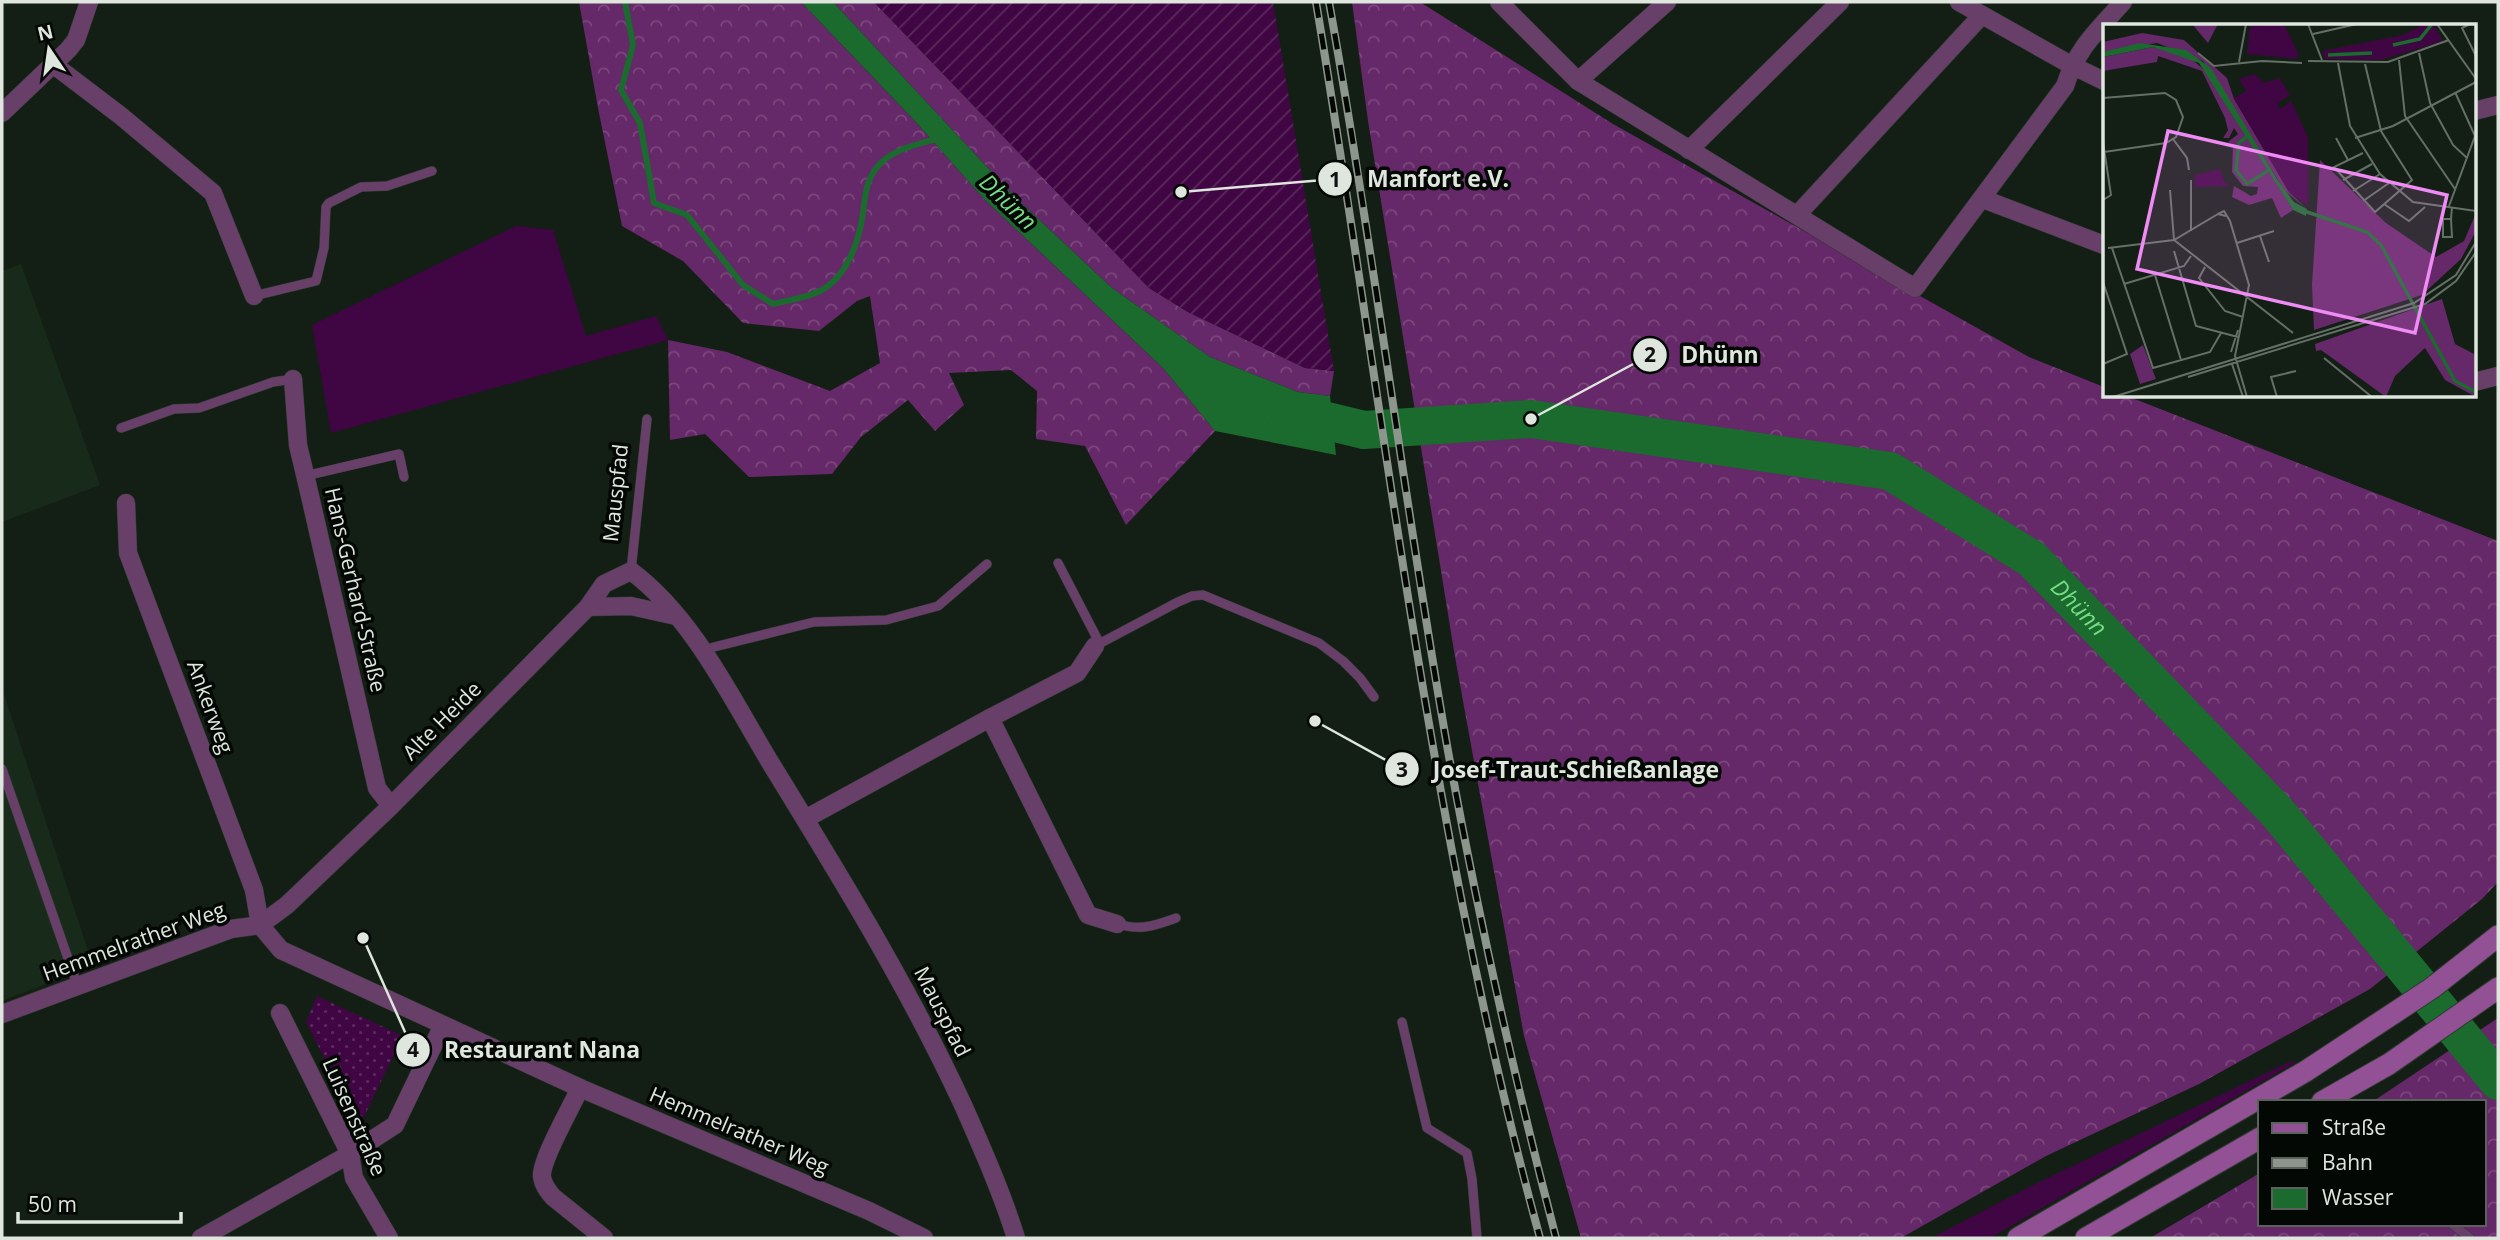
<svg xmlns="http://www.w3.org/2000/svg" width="2500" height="1240" viewBox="0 0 2500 1240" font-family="'Open Sans',sans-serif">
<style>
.built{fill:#182a1a}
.grass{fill:#400543}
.forest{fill:url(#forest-crowns)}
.park{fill:url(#park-dots)}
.garden{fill:url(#garden-furrows)}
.water{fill:#1a6b2d}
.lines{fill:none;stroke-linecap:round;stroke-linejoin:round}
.stream{stroke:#1a6b2d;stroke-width:6}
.river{stroke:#1a6b2d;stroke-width:38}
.lane-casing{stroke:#2f3b30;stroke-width:10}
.street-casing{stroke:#2f3b30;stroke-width:19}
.secondary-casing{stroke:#2f3b30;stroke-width:23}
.lane{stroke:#673f68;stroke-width:9}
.street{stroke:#673f68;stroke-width:18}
.secondary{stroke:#915194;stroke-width:21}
.rail-casing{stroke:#8d968d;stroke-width:8}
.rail{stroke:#040804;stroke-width:5;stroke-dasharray:16;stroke-linecap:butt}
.labels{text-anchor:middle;stroke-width:7;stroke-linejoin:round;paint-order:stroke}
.street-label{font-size:21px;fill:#dee6de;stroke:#040804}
.water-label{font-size:23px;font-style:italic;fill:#78dc86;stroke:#040804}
.inset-river{fill:none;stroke:#1a6b2d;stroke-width:3.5}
.inset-road{fill:none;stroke:#646f65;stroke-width:2}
.view{fill:#f08bf5;fill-opacity:0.15;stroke:#f08bf5;stroke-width:3.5}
.inset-edge{fill:none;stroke:#dee6de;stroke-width:3.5}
.leader{fill:none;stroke:#dee6de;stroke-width:2.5}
.callout-dot{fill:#dee6de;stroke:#040804;stroke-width:2.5}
.mark-label{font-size:21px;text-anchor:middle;font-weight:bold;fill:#111}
.callout-label{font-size:23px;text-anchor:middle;font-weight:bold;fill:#dee6de;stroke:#040804;stroke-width:7;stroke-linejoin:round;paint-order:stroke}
</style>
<defs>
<pattern id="forest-crowns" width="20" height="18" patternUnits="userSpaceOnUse" patternTransform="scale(1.75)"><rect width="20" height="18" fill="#652868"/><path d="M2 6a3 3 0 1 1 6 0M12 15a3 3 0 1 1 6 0" fill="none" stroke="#7b477d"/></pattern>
<pattern id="park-dots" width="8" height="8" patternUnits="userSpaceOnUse" patternTransform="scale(1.75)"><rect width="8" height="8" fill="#400543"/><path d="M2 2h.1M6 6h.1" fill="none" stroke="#5b295e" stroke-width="1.8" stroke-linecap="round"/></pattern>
<pattern id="garden-furrows" width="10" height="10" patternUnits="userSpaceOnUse" patternTransform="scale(1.75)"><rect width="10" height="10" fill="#400543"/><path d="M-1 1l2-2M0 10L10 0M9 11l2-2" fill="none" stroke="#5b295e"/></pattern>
</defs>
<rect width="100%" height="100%" fill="#131f14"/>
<!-- built -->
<g class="built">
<polygon points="21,264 100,485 2,522 2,271"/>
<polygon points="2,688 93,966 2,1001"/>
</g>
<!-- grass -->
<g class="grass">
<polygon points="516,226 553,230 586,336 656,316 668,340 331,433 312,325"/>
<polygon points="2298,1061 1990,1238 1931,1238 2035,1184 2289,1062"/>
</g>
<!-- forest -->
<g class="forest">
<polygon points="579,2 801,2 914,120 985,200 1163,368 1215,431 1126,525 1085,446 1036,439 1037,391 1011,370 949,373 964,405 935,431 908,400 861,437 832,474 749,477 705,434 670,440 668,340 727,352 830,391 880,363 870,296 857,301 819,331 743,323 683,261 622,226 598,108"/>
<polygon points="833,2 874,2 1149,288 1188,312 1305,368 1334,371 1330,396 1298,392 1210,357 1112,288 1016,198"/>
<polygon points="1352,2 1420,2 1613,124 2029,357 2104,387 2104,396 2127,396 2498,541 2498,882 2482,899 2370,989 2199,1084 2046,1156 1901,1238 1581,1238 1524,1036 1455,657 1368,121"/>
<polygon points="2498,1018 2498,1238 2150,1238 2260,1173 2260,1224 2484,1224 2484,1102 2372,1102"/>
</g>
<!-- park -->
<polygon class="park" points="317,996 403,1036 359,1127 306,1022"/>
<!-- garden -->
<polygon class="garden" points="874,2 1273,2 1334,371 1305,368 1188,312 1149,288"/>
<!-- water -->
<polygon class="water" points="801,2 833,2 1016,198 1112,288 1210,357 1298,392 1330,396 1336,455 1215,431 1163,368 985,200 914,120"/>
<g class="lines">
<!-- stream -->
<path class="stream" d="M625,2L633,45L621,90L640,123L654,203L687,215L743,285L773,304C789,300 806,298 820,291C847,277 859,242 863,213C865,196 866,181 877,167C892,149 918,144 940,138"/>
<!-- river -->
<path class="river" id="s1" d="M1282,410L1364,430L1531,419L1890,471L2032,559L2277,812L2498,1081"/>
<!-- lane casing -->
<g class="lane-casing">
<g id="lane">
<polyline points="254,296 316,281 324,248 326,207 329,203 361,187 387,186 432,171"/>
<polyline points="121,428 174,409 199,408 273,382 293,379"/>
<polyline points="305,476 399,454 404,477"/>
<polyline points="1058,563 1100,644"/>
<polyline points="631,571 647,419"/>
<polyline points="1095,646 1178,602 1192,596 1203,595 1319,643 1343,661 1360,678 1374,697"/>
<polyline points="702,650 814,622 886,620 938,606 987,564"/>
<polyline points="2,769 78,987"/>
<path d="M1117,924C1141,931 1153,926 1176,918"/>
<polyline points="1402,1022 1427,1128 1467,1153 1472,1179 1477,1238"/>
<polyline points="2452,1224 2470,1238"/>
</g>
</g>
<!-- street casing -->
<g class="street-casing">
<g id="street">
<path d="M1499,2L1578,81L1915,288L2065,86C2077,48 2097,31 2123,2"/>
<polyline points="1959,2 2071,65 2104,81"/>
<polyline points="54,65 121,116 213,193 254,296"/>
<polyline points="1578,81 1667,2"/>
<polyline points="2474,111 2498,105"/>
<polyline points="2,113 68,50 76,40 89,2"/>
<polyline points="1689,150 1840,2"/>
<polyline points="1983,199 2104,245"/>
<polyline points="1797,215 1982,15"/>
<polyline points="293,379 298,445 307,483 377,788 391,806"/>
<polyline points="2474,382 2498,376"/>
<polyline points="126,503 128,553 254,890 260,925 281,950 580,1088 869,1211 924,1238"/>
<path d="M588,607L604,584L631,571C695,619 732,700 773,767C841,878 909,988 963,1105C982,1148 1002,1193 1016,1238"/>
<polyline points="990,718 1088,915 1117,924"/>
<polyline points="805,819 990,718 1077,673 1095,646"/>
<polyline points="280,1013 350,1154 354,1178 389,1238"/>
<polyline points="2,1014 231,929 260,925 287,905 391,806 588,607 631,606 676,616"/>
<path d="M580,1088C572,1106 540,1161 542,1177C543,1185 548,1191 553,1197L604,1238"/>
<polyline points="201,1238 350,1154 395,1125 443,1025"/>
</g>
</g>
<!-- secondary casing -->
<g class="secondary-casing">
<g id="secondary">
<polyline points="2322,1102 2389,1064 2498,988"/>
<polyline points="2018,1238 2306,1071 2432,988 2498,936"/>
<polyline points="2086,1238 2260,1138"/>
</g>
</g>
<!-- lane -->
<use href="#lane" class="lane"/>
<!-- street -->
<use href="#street" class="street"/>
<!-- secondary -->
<use href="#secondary" class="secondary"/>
<!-- rail casing -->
<g class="rail-casing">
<g id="rail">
<path d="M1316,2C1385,414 1429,834 1540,1238"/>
<path d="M1329,2C1374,251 1404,502 1448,751C1478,915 1514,1077 1556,1238"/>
</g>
</g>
<!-- rail -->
<use href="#rail" class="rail"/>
</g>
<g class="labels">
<!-- street labels -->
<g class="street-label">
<text transform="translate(616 493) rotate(-84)" y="7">Mauspfad</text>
<text transform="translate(355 590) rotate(77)" y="7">Hans-Gerhard-Straße</text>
<text transform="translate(210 707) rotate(70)" y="7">Ankerweg</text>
<text transform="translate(442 721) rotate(-45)" y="7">Alte Heide</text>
<text transform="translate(134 942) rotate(-20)" y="7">Hemmelrather Weg</text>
<text transform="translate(942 1012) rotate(63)" y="7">Mauspfad</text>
<text transform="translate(354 1117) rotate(66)" y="7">Luisenstraße</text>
<text transform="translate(739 1131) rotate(23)" y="7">Hemmelrather Weg</text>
</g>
<!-- water labels -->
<g class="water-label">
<text transform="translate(1008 202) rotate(44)" y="8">Dhünn</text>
<text dy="8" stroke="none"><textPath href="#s1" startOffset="849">Dhünn</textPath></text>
</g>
</g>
<!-- overview -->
<g transform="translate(2103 24)">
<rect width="373" height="373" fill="#131f14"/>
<path d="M181,0L196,31L192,35L144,30L147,2ZM117,145L122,159L131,162L91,163L92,151Z" fill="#400543"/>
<path d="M89,0H115L105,19ZM39,9L81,16L124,54L131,75L186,168L204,185L182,167L100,37L54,19L0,28V18ZM50,23L85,32L105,49L190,186L178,194L169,174L146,181L129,173L131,162L148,172L154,170L155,163L140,162L129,148L130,121L125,118L135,110L131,104L126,114H120L125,106L122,94L99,47L55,32L54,38L0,47V33ZM217,136L283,199L333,233L361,217L373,189V207L358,235L319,271L211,306L209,261ZM339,275L352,320L373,331V373L342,356L322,324L292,352L283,373L218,326L213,327L212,320ZM40,321L53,355L37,360L27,330Z" fill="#652868"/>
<path d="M321,0H330L340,17L278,36L222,35L219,27L300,11Z" fill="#400543"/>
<path d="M152,50L161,59L176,54L179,58L187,71L174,80L177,85L188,77L205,113V182L186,168L131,74L143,67L136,55Z" fill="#400543"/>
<path d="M37,19L83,26L108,44L174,155L191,178L204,185L203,192L190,186L96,39L50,23L0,33V28Z" fill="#1a6b2d"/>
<path class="inset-river" d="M290,21L317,15L329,0M225,31L269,29M146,111L136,119L133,146L144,160L166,146M201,187L264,208L278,221L352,357L373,368"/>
<path class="inset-road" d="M205,0L219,36M334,0L373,55M367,0L359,4L373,32M210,10L254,0M95,29L111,42L159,37L199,39M316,29L327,79L350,121L364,134M296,36L302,92L352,165M205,37L285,38L346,16M136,38L143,0M235,39L247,102L277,150L310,178L373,187M0,74L62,69L73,76L80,93L73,113L63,119L1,128M233,114L245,136M252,114L290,102L373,58M70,115L84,134L86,146M0,118L8,171L0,176M260,129L231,143L272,188L309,156L278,107L262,40M240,156L269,140M67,166L71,216M250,167L277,150M260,177L286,159M281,180L306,197L322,183M346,182L372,112L352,68M115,190L121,187L127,197L146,261L132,332L144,373M348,195L349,213H340V195H348L349,183M88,207V156M157,212L166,238M71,216L190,309M134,219L171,207M5,224L71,216L115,190L123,192M9,224L50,344L107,328L118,309M71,227L93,302L135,313M102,243L96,254L122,287L140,293M52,251L78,336M0,258L24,330L0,340M21,260L81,242L88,232M128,328L135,306M221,334L269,373M129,340L140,373M85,353L322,280L353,257L373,228M10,373L311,279L353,251L373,218M174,373L168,353L193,347"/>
<path class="view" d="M65,107L344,171L312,309L34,245Z"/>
<rect width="373" height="373" class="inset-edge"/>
</g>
<!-- callouts -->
<path class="leader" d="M1181 192L1335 179M1531 419L1650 355M1315 721L1402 769M363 938L413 1050"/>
<g class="callout-dot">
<circle cx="1181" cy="192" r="7"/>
<circle cx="1531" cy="419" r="7"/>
<circle cx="1315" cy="721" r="7"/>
<circle cx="363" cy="938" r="7"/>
<circle cx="1335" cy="179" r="18"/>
<circle cx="1650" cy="355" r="18"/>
<circle cx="1402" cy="769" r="18"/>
<circle cx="413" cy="1050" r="18"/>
</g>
<g class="mark-label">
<text x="1335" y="187">1</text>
<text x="1650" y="362">2</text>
<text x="1402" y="777">3</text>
<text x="413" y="1057">4</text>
</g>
<g class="callout-label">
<text x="1438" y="187">Manfort e.V.</text>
<text x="1720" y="363">Dhünn</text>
<text x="1576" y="778">Josef-Traut-Schießanlage</text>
<text x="542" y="1058">Restaurant Nana</text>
</g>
<!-- border -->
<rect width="2500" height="1240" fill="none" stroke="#dee6de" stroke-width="7"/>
<!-- legend -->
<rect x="2258" y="1100" width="228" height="126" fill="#040804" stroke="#5b615b" stroke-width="2"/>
<rect x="2272" y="1123" width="35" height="10" fill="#915194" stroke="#5b615b" stroke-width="2"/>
<text x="2322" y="1135" font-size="21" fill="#dee6de">Straße</text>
<rect x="2272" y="1158" width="35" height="10" fill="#8d968d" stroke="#5b615b" stroke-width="2"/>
<text x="2322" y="1170" font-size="21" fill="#dee6de">Bahn</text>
<rect x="2272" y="1188" width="35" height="21" fill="#1a6b2d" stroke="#5b615b" stroke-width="2"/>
<text x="2322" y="1205" font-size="21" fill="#dee6de">Wasser</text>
<!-- north arrow -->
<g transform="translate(49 49) rotate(347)" stroke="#040804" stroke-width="5" paint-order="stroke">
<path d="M0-5L12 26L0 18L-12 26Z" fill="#dee6de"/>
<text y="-10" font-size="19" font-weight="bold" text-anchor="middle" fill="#dee6de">N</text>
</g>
<!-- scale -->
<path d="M18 1212v10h163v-10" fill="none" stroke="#dee6de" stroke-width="3.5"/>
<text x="28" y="1212" font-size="21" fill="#dee6de" stroke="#040804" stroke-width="5" paint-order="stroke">50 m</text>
</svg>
